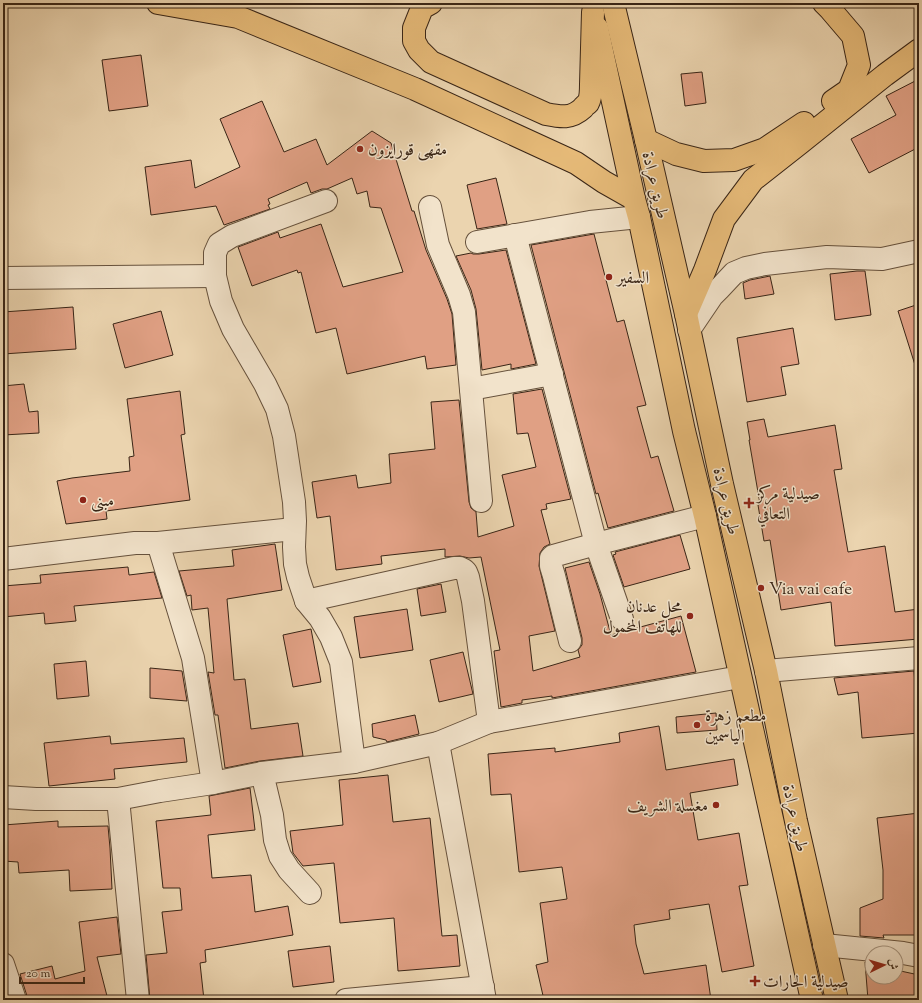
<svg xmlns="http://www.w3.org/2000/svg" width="922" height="1003" viewBox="0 0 922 1003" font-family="'Sorts Mill Goudy',Amiri,serif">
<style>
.building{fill:#e0a084;stroke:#392516}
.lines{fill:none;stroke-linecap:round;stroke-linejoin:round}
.minor-casing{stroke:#66513c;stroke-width:24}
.major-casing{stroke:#392516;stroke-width:24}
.highway-casing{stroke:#392516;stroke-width:24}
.minor{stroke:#f2e3cb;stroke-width:22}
.major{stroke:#e6ba78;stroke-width:22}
.highway{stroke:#e6ba78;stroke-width:22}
.poi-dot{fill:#8f2418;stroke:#f2e3cb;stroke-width:1.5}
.labels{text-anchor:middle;stroke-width:3;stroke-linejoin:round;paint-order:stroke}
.poi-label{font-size:17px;fill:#392516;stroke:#f2e3cb;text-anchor:start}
.street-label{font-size:17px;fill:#392516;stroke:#f2e3cb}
</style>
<rect width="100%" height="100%" fill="#ebd4af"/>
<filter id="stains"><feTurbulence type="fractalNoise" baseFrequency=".005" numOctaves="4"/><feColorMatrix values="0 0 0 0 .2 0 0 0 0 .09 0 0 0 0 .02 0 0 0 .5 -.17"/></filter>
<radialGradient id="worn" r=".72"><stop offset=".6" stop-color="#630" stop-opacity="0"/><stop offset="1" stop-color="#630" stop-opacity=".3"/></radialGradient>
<!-- building -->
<g class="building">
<polygon points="141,55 148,106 109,111 102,60"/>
<polygon points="702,72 706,103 685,106 681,74"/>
<polygon points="919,79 919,147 869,173 851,139 896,115 886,96"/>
<polygon points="262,101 284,152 316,139 327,165 372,131 391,143 412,211 414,211 426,250 447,299 452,314 456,365 427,369 425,356 347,374 336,328 316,333 301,272 298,273 297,270 252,286 238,247 278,232 280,238 321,224 343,287 403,272 381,208 370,207 367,191 357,194 352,178 327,189 322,189 311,193 307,182 268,199 270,204 268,205 270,209 224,225 216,206 151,215 145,167 191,160 195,188 240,167 220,119"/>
<polygon points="496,178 507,224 477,229 467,185"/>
<polygon points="594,234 617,322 624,320 646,405 637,407 651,458 658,456 674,511 608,528 598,493 596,494 531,245"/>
<polygon points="506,250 536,364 511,369 511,364 482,370 476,309 471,290 456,256 471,253 473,254 479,254"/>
<polygon points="857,271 865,271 871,315 835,320 830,274"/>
<polygon points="770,276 774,294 745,299 743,283 750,280"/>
<polygon points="919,304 919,365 915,365 898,311"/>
<polygon points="73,307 76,349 3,354 3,312"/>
<polygon points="161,311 173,355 125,368 113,324"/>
<polygon points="793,328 799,364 781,367 786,395 747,402 737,338"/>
<polygon points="24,384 29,412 38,411 39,433 3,435 3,386"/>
<polygon points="542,389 571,499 546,504 547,509 541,510 550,544 544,547 540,553 539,566 555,631 529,636 533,671 580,657 578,650 582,645 582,638 565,568 589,562 600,594 611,635 681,616 696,672 552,698 552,696 522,700 522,703 501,707 494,651 500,650 481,557 469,558 460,556 445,557 445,549 381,556 382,564 336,570 330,516 317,518 312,482 356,475 358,488 391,483 389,454 435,449 431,402 459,400 469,502 471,508 476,512 478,537 514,526 502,475 536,467 528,433 517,434 513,394"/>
<polygon points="180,391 185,434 181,435 190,500 106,511 107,519 66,524 57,481 72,478 130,471 129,457 134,456 127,399"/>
<polygon points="764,419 768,437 835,425 842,469 834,470 848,552 885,546 895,612 919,609 919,639 835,646 831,602 781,610 770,540 764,541 758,505 760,504 749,440 750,440 747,422"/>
<polygon points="680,535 690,569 624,587 613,555 616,554 615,552"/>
<polygon points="275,544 282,590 227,599 234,680 245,679 251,729 298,723 303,756 260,761 225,768 218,715 215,715 208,672 214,673 208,608 192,610 191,595 187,596 179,571 234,566 232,550"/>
<polygon points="128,567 129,575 154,572 162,598 74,606 76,621 45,624 44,613 3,617 3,586 41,583 40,575"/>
<polygon points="441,584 446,612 421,616 417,589"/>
<polygon points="407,609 413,650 360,658 354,617"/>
<polygon points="311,629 321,682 293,687 283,635"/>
<polygon points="463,652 473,694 439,702 430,660"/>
<polygon points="86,661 89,696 57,699 54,664"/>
<polygon points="150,668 182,671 187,701 150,698"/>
<polygon points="914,671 919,733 862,738 858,692 838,695 834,678"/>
<polygon points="716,713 717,730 677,733 676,717"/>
<polygon points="415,715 419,734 387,742 386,740 373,737 372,724"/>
<polygon points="659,726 666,770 734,759 738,785 690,793 698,840 739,833 748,885 739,886 754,966 722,972 709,904 669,910 670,919 634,925 636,944 644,974 706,965 711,1000 544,1000 536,965 548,962 540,903 567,899 562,867 519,872 511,794 491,795 488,754 555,748 555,752 620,742 619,733"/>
<polygon points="110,736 111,744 184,738 187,762 114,769 115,779 49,786 44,743"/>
<polygon points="388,775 393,822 430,818 442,936 457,935 460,966 398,971 394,918 340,923 334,863 303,866 293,853 290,831 343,825 339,780"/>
<polygon points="250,788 255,830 208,835 212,878 251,875 255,912 288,906 293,935 205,950 206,962 200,963 204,1000 150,1000 146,955 167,953 162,912 182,910 180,888 163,888 156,821 211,815 209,796"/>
<polygon points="919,813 919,935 883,935 884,938 860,936 860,908 883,899 883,870 877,818"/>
<polygon points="58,821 58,827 108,826 110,848 112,889 70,891 69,870 19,873 18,862 3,861 3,825"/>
<polygon points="117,917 121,954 97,957 108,1000 27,1000 27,996 20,974 52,966 55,979 85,971 79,922"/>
<polygon points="330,946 334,982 293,987 288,951"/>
<polygon points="865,962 872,962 872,977 896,977 896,970 919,975 919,1000 868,1000"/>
</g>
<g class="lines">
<!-- minor casing -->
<g class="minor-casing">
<g id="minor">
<polyline points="326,201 232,236 219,244 215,253 215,276 221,301 233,329 265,384 277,409 284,436 294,502 295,521 294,547 295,564 298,577 306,601 320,618 331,637 341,662 354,762"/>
<polyline points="430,207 438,245 459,295 464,312 481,501"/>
<polyline points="515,235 596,544 622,619"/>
<polyline points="477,242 590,222 639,217"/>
<polyline points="3,278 215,276"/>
<polyline points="689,330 712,296 719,289 734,273 746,268 765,264 827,257 882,259 919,251"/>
<polyline points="471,389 552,374"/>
<polyline points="158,543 193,658 213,783"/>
<polyline points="3,559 135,543 158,543 294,529"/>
<polyline points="306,601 454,568 460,568 464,570 466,572 468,577 473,601 489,722"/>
<polyline points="570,641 554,576 551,566 551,558 553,556 596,544 705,516"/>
<polyline points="766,671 919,658"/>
<polyline points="438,743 485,1000"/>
<polyline points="262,773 272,815 275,840 280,856 289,870 310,893"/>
<polyline points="3,797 36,799 118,799 160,791 213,783 262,773 354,762 438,743 489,722 740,677"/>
<polyline points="118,799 138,1000"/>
<polyline points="824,945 903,953 919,956"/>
<polyline points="3,964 15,1000"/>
<polyline points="346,1000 483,987"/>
</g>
</g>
<!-- major casing -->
<g class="major-casing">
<g id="major">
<polyline points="613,3 646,140 686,314 722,484 766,671 796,821 837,1000"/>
<polyline points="597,28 634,199 639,217 684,431 705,516 812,1000"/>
</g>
</g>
<!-- highway casing -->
<g class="highway-casing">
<g id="highway">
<polyline points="158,3 238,17 415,89 576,163 604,182 634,199"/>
<path d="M431,3L422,8L414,28V41L419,50L431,62L546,114C561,117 571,119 583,108C584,106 586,105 588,103C591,98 591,90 591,84L593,12"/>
<polyline points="824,3 830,9 853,36 859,65 849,90 833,101"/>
<polyline points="646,140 676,154 704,161 734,160 765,149 804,123"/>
<polyline points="686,314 705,270 724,219 753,180 800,143 885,75 919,50"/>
</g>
</g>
<!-- minor -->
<use href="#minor" class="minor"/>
<!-- major -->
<use href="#major" class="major"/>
<!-- highway -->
<use href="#highway" class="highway"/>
</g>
<!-- markers -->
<g class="poi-dot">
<circle cx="360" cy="149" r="4"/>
<circle cx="609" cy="277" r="4"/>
<circle cx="83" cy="500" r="4"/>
<path d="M747 497h4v4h4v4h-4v4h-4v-4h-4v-4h4z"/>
<circle cx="761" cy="588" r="4"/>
<circle cx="690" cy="616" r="4"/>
<circle cx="697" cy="725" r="4"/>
<circle cx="716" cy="805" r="4"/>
<path d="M753 975h4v4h4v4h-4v4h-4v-4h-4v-4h4z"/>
</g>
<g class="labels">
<!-- poi labels -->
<g class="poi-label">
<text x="368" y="155">مقهى قورايزون</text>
<text x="617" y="283">السفير</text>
<text x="757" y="499">صيدلية مركز<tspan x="757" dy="20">التعافي</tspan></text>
<text x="91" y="506">مبنى</text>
<text x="769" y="594">Via vai cafe</text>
<text x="682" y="612" text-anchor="end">محل عدنان<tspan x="682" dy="20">للهاتف المخمول</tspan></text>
<text x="705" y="721">مطعم زهرة<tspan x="705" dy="20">الياسمين</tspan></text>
<text x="708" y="811" text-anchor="end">مغسلة الشريف</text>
<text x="763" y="987">صيدلية الحارات</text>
</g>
<!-- street labels -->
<g class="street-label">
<text transform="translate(656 185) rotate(77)" y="6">طريق عرادة</text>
<text transform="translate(727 501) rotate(77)" y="6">طريق عرادة</text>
<text transform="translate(796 818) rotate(78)" y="6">طريق عرادة</text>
</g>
</g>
<!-- margin -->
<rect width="922" height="1003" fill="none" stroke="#ebd4af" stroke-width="16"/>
<rect x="4" y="4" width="914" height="995" fill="none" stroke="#392516" stroke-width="2"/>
<rect x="8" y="8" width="906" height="987" fill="none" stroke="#392516"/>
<!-- north arrow -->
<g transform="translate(884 965) rotate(85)"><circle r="19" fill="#f2e3cb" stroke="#a89783"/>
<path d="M0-3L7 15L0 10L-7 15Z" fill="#8f2418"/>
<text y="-6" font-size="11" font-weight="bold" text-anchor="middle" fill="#392516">ش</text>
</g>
<!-- scale -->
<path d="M20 977v6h64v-6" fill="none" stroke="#392516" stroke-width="2"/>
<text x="26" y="977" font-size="12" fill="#392516" stroke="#f2e3cb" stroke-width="3" paint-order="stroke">20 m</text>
<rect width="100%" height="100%" filter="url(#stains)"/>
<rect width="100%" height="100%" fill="url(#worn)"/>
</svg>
